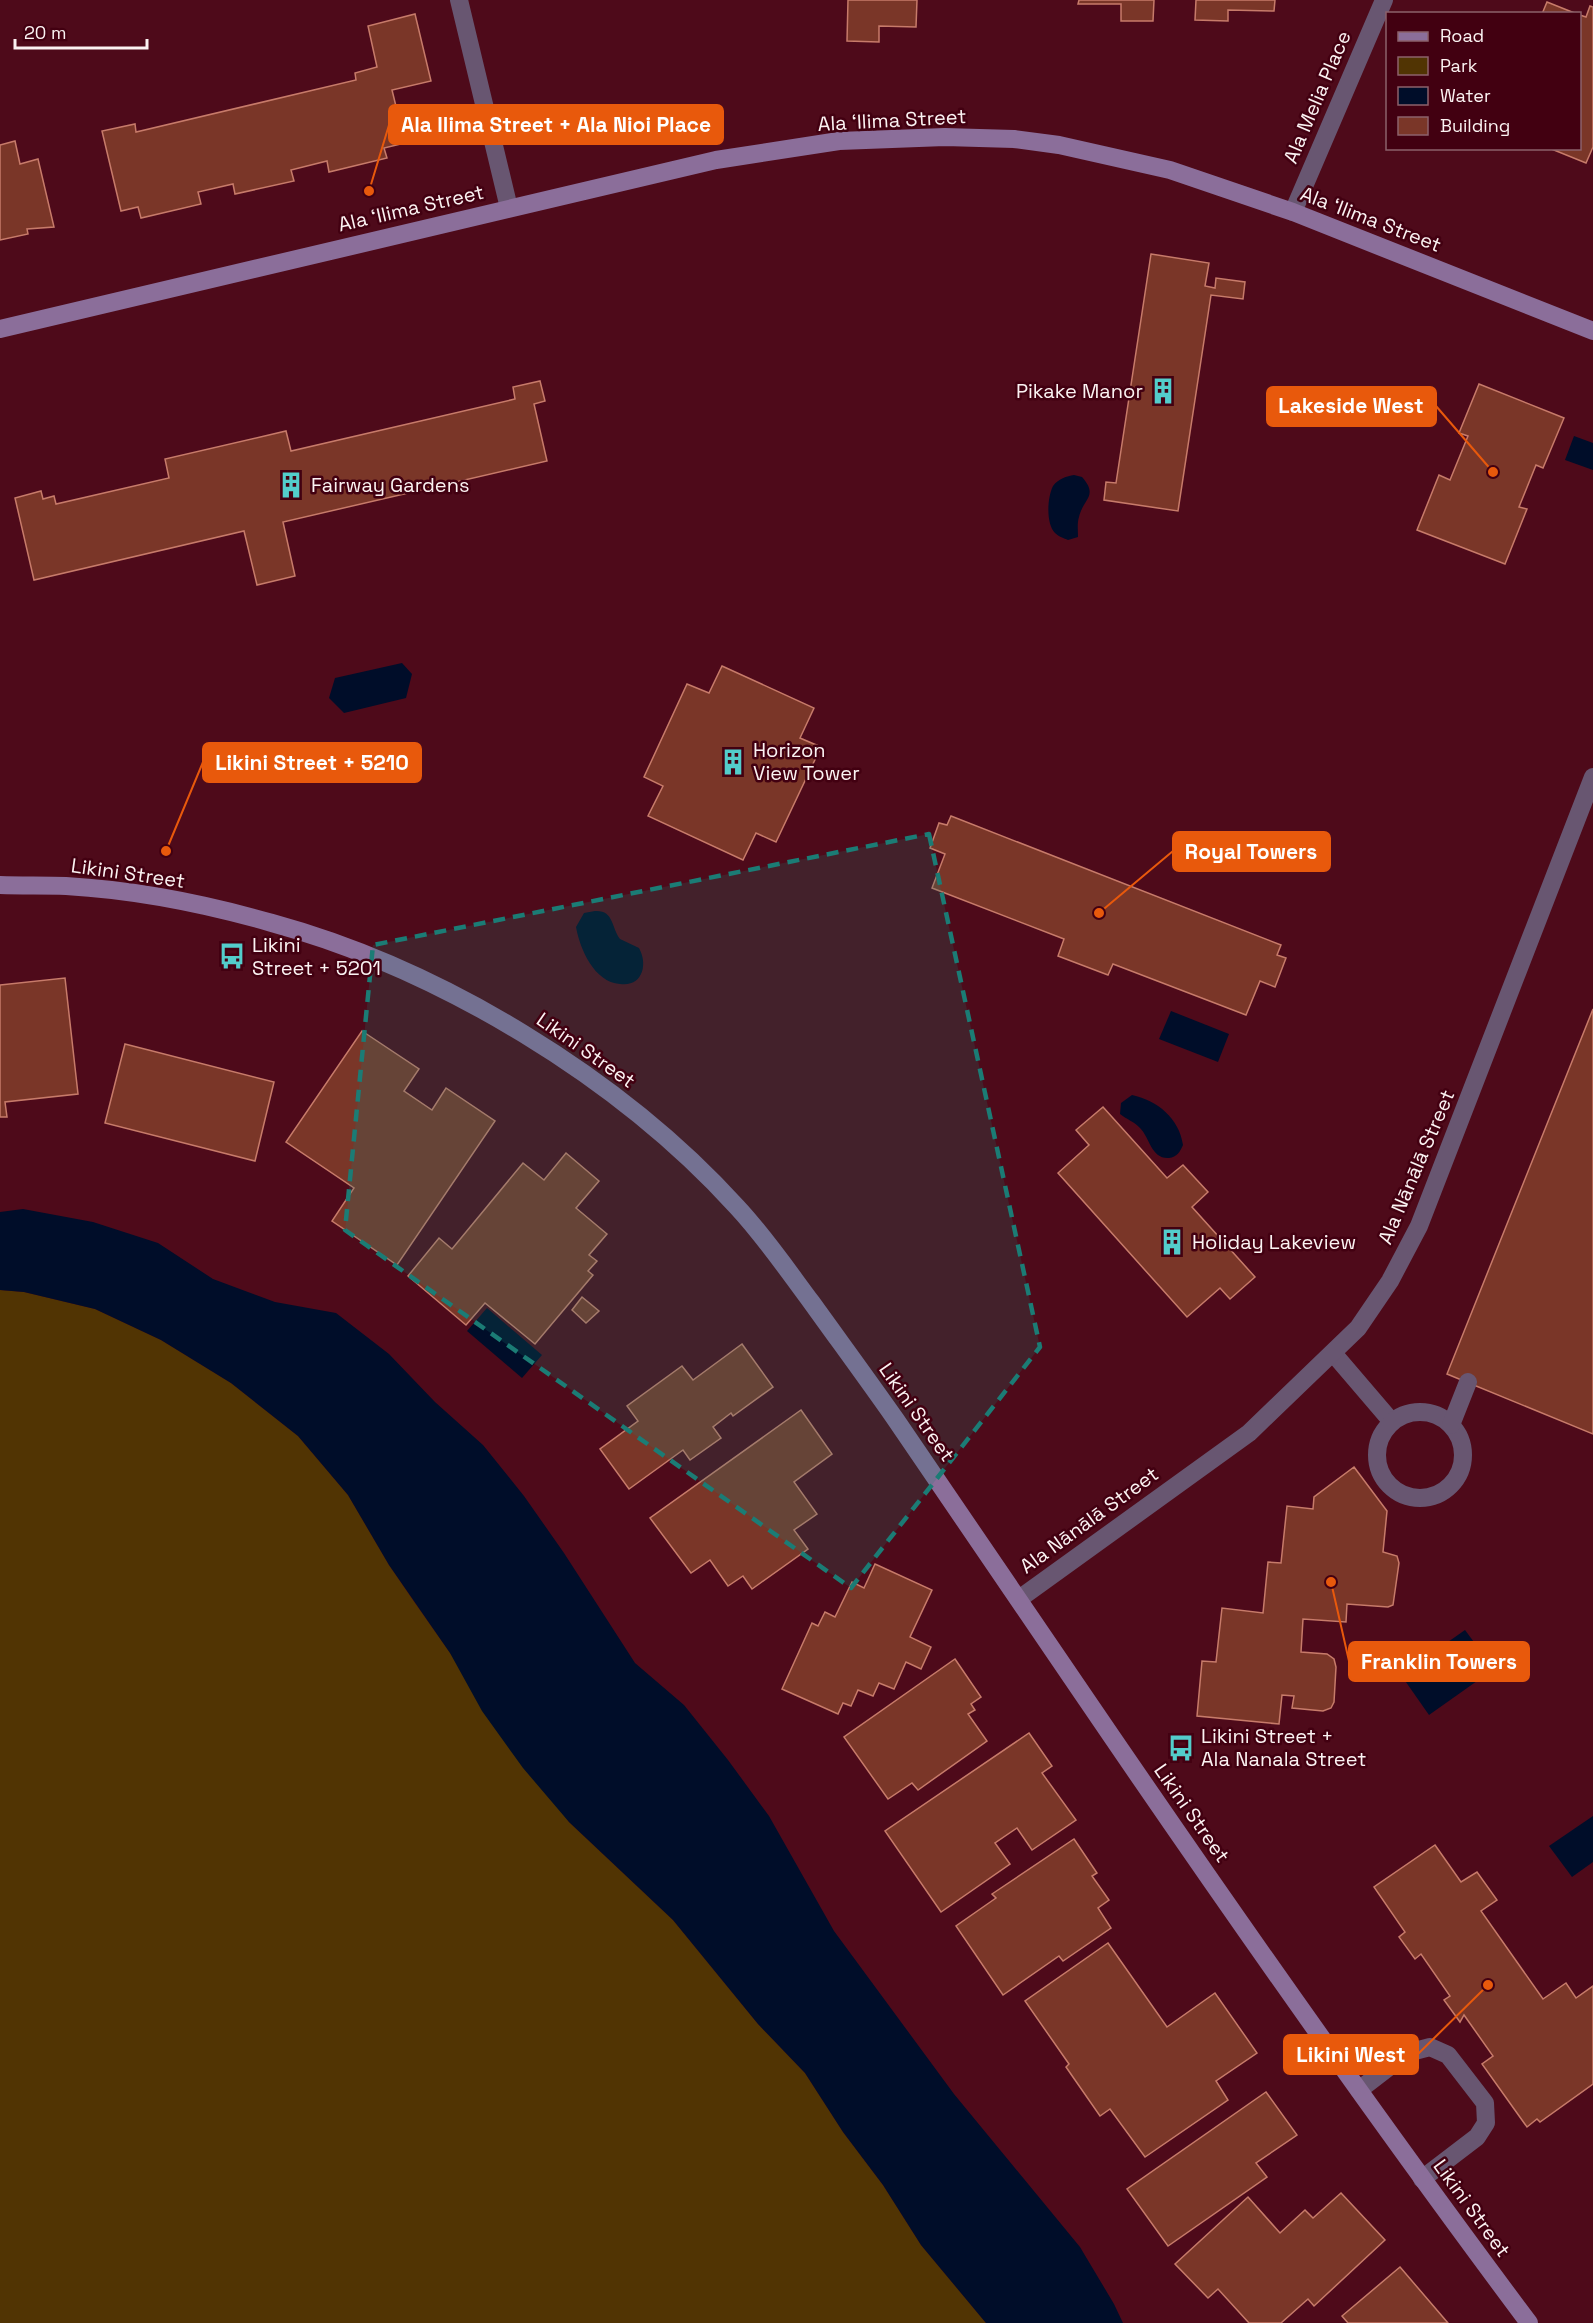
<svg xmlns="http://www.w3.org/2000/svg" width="1593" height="2323" viewBox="0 0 1593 2323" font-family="'Space Grotesk',sans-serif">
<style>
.green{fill:#513403}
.water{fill:#000d29}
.building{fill:#7a3628;stroke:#c77b6a;stroke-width:1.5}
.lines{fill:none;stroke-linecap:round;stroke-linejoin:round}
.lane{stroke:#685671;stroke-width:18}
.street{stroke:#685671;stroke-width:18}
.secondary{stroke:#8b6e9a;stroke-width:18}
.marked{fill:#1b7c75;fill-opacity:0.2;stroke:#1b7c75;stroke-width:4.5;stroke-dasharray:12 8;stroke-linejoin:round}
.labels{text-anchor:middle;stroke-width:5;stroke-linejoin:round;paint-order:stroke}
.street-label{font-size:20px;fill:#fbf2f2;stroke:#420011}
.poi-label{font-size:20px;fill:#fbf2f2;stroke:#420011;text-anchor:start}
.leader{fill:none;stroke:#e8590c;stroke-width:2}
.callout-dot{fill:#e8590c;stroke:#420011;stroke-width:2}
.callout{fill:#e8590c;stroke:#e8590c;stroke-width:2}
.callout-label{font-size:21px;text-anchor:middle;font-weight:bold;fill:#fff}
</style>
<rect width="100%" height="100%" fill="#4e0a1a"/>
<!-- green -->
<polygon class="green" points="0,1290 24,1292 95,1309 161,1340 231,1383 298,1436 348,1495 389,1565 415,1603 569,1822 673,1920 758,2024 805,2073 843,2132 883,2185 921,2245 986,2323 0,2323"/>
<!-- water -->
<g class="water">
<polygon points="1574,436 1593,443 1593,470 1565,460"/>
<path d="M1074,475L1082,477C1099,496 1083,499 1079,517C1077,523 1078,531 1078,537L1068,540C1064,538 1059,537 1055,533C1046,524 1047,498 1053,486C1058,479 1067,476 1074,475Z"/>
<polygon points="402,663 412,674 406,698 344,713 329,698 335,678"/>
<path d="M595,911C614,910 611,927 620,939L639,948C648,964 643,987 620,984C594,982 580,949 576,927L584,913Z"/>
<polygon points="1171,1011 1229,1034 1218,1062 1159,1039"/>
<path d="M1132,1095C1158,1101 1179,1118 1183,1145C1180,1152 1177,1157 1169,1158C1151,1159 1150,1138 1140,1128C1135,1122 1126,1119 1120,1114L1121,1103Z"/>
<polygon points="23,1209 93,1222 158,1243 213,1279 275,1302 336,1313 389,1354 435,1402 483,1445 524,1496 564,1553 635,1663 684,1705 728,1760 769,1816 834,1931 954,2094 1080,2247 1114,2304 1123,2323 986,2323 921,2245 883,2185 843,2132 805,2073 758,2024 673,1920 569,1822 523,1768 482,1711 450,1653 389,1565 348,1495 298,1436 231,1383 161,1340 95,1309 24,1292 0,1290 0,1212"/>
<polygon points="487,1308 542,1355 522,1378 467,1331"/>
<polygon points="1465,1630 1494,1669 1429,1715 1401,1675"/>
<polygon points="1593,1816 1593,1862 1572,1877 1549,1846"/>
</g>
<!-- building -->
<g class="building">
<polygon points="848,0 917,0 916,27 879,26 879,42 847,41"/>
<polygon points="1079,0 1154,0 1153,21 1121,21 1121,4 1078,4"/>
<polygon points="1196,0 1275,0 1274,11 1228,10 1228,21 1195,20"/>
<polygon points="1547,2 1577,14 1542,14"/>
<polygon points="1590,6 1593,7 1593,147 1586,163 1549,148 1580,148 1580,15 1586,17"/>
<polygon points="415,14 431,81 392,90 405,143 384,148 387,158 329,172 327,161 291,170 294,181 235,194 233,184 198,192 201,204 141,218 138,207 121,211 102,131 135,124 136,132 356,80 355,73 377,67 368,26"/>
<polygon points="15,141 20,164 38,159 54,227 27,229 28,234 0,240 0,145"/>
<polygon points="1151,254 1209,263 1205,286 1215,288 1216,278 1245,282 1243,299 1211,295 1178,511 1104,500 1106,482 1116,483"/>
<polygon points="540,381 545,401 534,404 547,461 283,522 295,576 257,585 244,531 34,580 15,498 41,491 43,499 54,496 56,504 169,478 165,459 286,431 291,451 515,399 513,387"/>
<polygon points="1479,384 1564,418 1543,468 1536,465 1519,507 1527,509 1505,564 1417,530 1439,475 1450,480 1468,436 1459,433"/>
<polygon points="722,666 814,708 800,738 821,747 776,842 756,833 743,860 648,816 663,786 644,777 687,684 709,693"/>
<polygon points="951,816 1281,945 1277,955 1286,958 1275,987 1260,981 1246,1015 1113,964 1108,975 1058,956 1064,939 932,888 945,854 930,848 939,823 947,825"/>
<polygon points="65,978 78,1094 5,1102 7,1117 0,1117 0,985"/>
<polygon points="1593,1009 1593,1434 1447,1374"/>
<polygon points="362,1031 419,1069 404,1091 432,1110 446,1088 495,1121 397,1265 332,1221 354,1188 286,1142"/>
<polygon points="125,1044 274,1082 255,1161 105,1123"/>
<polygon points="1103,1107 1167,1178 1183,1165 1208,1192 1192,1207 1255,1277 1230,1299 1220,1288 1187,1317 1058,1173 1089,1145 1076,1130"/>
<polygon points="566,1153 599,1181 576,1208 607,1234 589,1255 597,1261 588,1271 593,1275 535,1344 485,1303 466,1325 408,1276 439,1238 452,1249 523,1163 544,1180"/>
<polygon points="582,1297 599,1311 586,1323 572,1310"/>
<polygon points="742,1344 773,1387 733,1416 731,1413 713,1427 721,1438 690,1460 683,1450 629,1489 600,1449 638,1421 627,1406 682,1366 693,1380"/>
<polygon points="801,1410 832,1454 794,1482 817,1514 794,1530 808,1549 752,1589 743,1576 728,1586 710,1560 691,1573 650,1518"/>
<polygon points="1354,1467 1387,1511 1383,1552 1397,1556 1399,1563 1393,1605 1388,1607 1347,1604 1346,1622 1303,1619 1301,1652 1327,1654 1334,1659 1336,1667 1334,1702 1331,1708 1323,1711 1292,1708 1294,1696 1282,1695 1279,1724 1197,1716 1202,1661 1216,1662 1222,1608 1263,1613 1268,1562 1281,1563 1287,1506 1313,1509 1314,1497"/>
<polygon points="875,1564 932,1590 910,1637 931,1647 921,1669 906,1662 894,1689 879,1683 873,1696 858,1690 851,1706 843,1703 838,1714 782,1689 812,1623 818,1626 825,1612 835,1617 852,1582 864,1588"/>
<polygon points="955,1659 981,1697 971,1704 975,1710 968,1714 987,1741 918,1790 912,1783 888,1799 844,1737"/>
<polygon points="1029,1733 1052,1766 1042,1773 1076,1820 1032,1850 1017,1828 995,1843 1010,1864 941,1912 885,1831"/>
<polygon points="1074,1839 1097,1873 1092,1876 1109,1900 1098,1908 1111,1928 1063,1961 1059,1956 1003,1995 956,1926 996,1898 992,1894"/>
<polygon points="1435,1845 1461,1882 1477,1872 1497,1900 1481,1911 1543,1999 1566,1983 1576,1998 1593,1986 1593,2084 1540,2122 1537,2119 1527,2127 1482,2064 1493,2056 1464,2015 1460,2022 1444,2000 1450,1996 1421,1954 1415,1959 1399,1937 1405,1932 1374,1887"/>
<polygon points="1108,1943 1167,2027 1215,1993 1257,2053 1216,2081 1228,2100 1145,2157 1110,2109 1100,2116 1066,2067 1069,2064 1025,2001"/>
<polygon points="1266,2092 1297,2135 1256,2163 1267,2177 1168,2246 1127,2189"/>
<polygon points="1341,2193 1385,2240 1314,2306 1308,2299 1281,2323 1249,2323 1218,2289 1208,2298 1175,2264 1248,2197 1280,2233 1305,2210 1313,2218"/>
<polygon points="1400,2267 1448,2323 1348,2323 1342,2316"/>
</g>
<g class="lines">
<!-- lane -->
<g class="lane">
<polyline points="1333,1353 1392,1422"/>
<circle cx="1420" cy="1455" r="43"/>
<polyline points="1451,1425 1468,1382"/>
<polyline points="1359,2090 1407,2053 1430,2047 1448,2055 1485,2103 1486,2123 1477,2137 1422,2179"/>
</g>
<!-- street -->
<g class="street">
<polyline points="459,0 509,208"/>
<polyline points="1293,212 1384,0"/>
<polyline points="1019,1599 1249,1433 1358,1328 1390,1281 1419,1226 1593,777"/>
</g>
<!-- secondary -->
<g class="secondary">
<polyline points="0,329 716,160 839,141 945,137 1014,139 1059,145 1170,170 1293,212 1593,331"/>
<path d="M0,885C22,886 44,885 66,886C135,890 206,904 272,923C440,969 620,1078 737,1207C765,1237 788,1271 812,1303C840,1342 868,1380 896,1420C958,1511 1020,1602 1082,1693C1227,1906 1375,2117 1529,2323"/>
</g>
</g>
<!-- marked area -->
<path class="marked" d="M929,834L1040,1347L851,1588L345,1230L373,945Z"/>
<!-- icons -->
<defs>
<g id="building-bare" transform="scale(2.07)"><path d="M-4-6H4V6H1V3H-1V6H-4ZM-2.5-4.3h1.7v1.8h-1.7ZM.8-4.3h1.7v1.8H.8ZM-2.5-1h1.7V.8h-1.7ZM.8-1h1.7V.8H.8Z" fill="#53cdcb" stroke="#420011" stroke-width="2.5" paint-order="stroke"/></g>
<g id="bus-bare" transform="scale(2.07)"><path d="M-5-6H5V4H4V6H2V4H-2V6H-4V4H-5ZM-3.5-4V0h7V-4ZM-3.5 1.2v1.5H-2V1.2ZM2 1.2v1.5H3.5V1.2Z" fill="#53cdcb" stroke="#420011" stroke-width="2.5" paint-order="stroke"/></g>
</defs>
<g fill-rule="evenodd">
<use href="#building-bare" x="1163" y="391"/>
<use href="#building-bare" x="291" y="485"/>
<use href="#building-bare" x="733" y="762"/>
<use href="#bus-bare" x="232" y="956"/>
<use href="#building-bare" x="1172" y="1242"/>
<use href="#bus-bare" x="1181" y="1748"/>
</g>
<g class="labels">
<!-- street labels -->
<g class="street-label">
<text transform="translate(1317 97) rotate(-67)" y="7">Ala Melia Place</text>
<text transform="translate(892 120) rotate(-3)" y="7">Ala ʻIlima Street</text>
<text transform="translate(411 208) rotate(-13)" y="7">Ala ʻIlima Street</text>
<text transform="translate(1371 219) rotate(21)" y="7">Ala ʻIlima Street</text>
<text transform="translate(128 873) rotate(8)" y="7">Likini Street</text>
<text transform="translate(586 1050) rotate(35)" y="7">Likini Street</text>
<text transform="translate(1416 1167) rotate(-67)" y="7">Ala Nānālā Street</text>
<text transform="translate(917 1412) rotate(55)" y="7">Likini Street</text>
<text transform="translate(1089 1520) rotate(-36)" y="7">Ala Nānālā Street</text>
<text transform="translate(1192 1813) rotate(55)" y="7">Likini Street</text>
<text transform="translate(1472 2208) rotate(54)" y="7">Likini Street</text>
</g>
<!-- poi labels -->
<g class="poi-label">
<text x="1143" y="398" text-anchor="end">Pikake Manor</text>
<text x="311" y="492">Fairway Gardens</text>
<text x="753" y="757">Horizon<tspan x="753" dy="23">View Tower</tspan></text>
<text x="252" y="952">Likini<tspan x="252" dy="23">Street + 5201</tspan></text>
<text x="1192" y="1249">Holiday Lakeview</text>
<text x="1201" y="1743">Likini Street +<tspan x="1201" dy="23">Ala Nanala Street</tspan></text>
</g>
</g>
<!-- callouts -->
<path class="leader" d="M369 191L389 125M1493 472L1436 406M166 851L203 762M1099 913L1173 851M1331 1582L1349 1661M1488 1985L1418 2054"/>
<g class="callout-dot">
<circle cx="369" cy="191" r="6"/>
<circle cx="1493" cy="472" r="6"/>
<circle cx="166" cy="851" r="6"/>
<circle cx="1099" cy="913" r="6"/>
<circle cx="1331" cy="1582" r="6"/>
<circle cx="1488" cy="1985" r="6"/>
</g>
<g class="callout">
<rect x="389" y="105" width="334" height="39" rx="6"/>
<rect x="1267" y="387" width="169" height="39" rx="6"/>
<rect x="203" y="743" width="218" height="39" rx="6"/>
<rect x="1173" y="832" width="157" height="39" rx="6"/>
<rect x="1349" y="1642" width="180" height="39" rx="6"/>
<rect x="1284" y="2035" width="134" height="39" rx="6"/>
</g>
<g class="callout-label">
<text x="556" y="132">Ala Ilima Street + Ala Nioi Place</text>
<text x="1351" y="413">Lakeside West</text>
<text x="312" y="770">Likini Street + 5210</text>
<text x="1251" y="859">Royal Towers</text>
<text x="1439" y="1669">Franklin Towers</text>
<text x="1351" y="2062">Likini West</text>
</g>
<!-- legend -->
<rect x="1386" y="12" width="195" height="138" fill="#420011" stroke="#8c616b" stroke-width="1.5"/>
<rect x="1398" y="32" width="30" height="9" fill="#8b6e9a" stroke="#8c616b" stroke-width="1.5"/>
<text x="1440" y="42" font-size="18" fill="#fbf2f2">Road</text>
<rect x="1398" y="57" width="30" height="18" fill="#513403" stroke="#8c616b" stroke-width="1.5"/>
<text x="1440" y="72" font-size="18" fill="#fbf2f2">Park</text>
<rect x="1398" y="87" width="30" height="18" fill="#000d29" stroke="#8c616b" stroke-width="1.5"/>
<text x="1440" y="102" font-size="18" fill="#fbf2f2">Water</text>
<rect x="1398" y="117" width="30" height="18" fill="#7a3628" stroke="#8c616b" stroke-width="1.5"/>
<text x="1440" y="132" font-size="18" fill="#fbf2f2">Building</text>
<!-- scale -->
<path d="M15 39v9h132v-9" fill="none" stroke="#fbf2f2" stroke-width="3"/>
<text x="24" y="39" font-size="18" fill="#fbf2f2" stroke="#420011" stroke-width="4.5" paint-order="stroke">20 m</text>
</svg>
